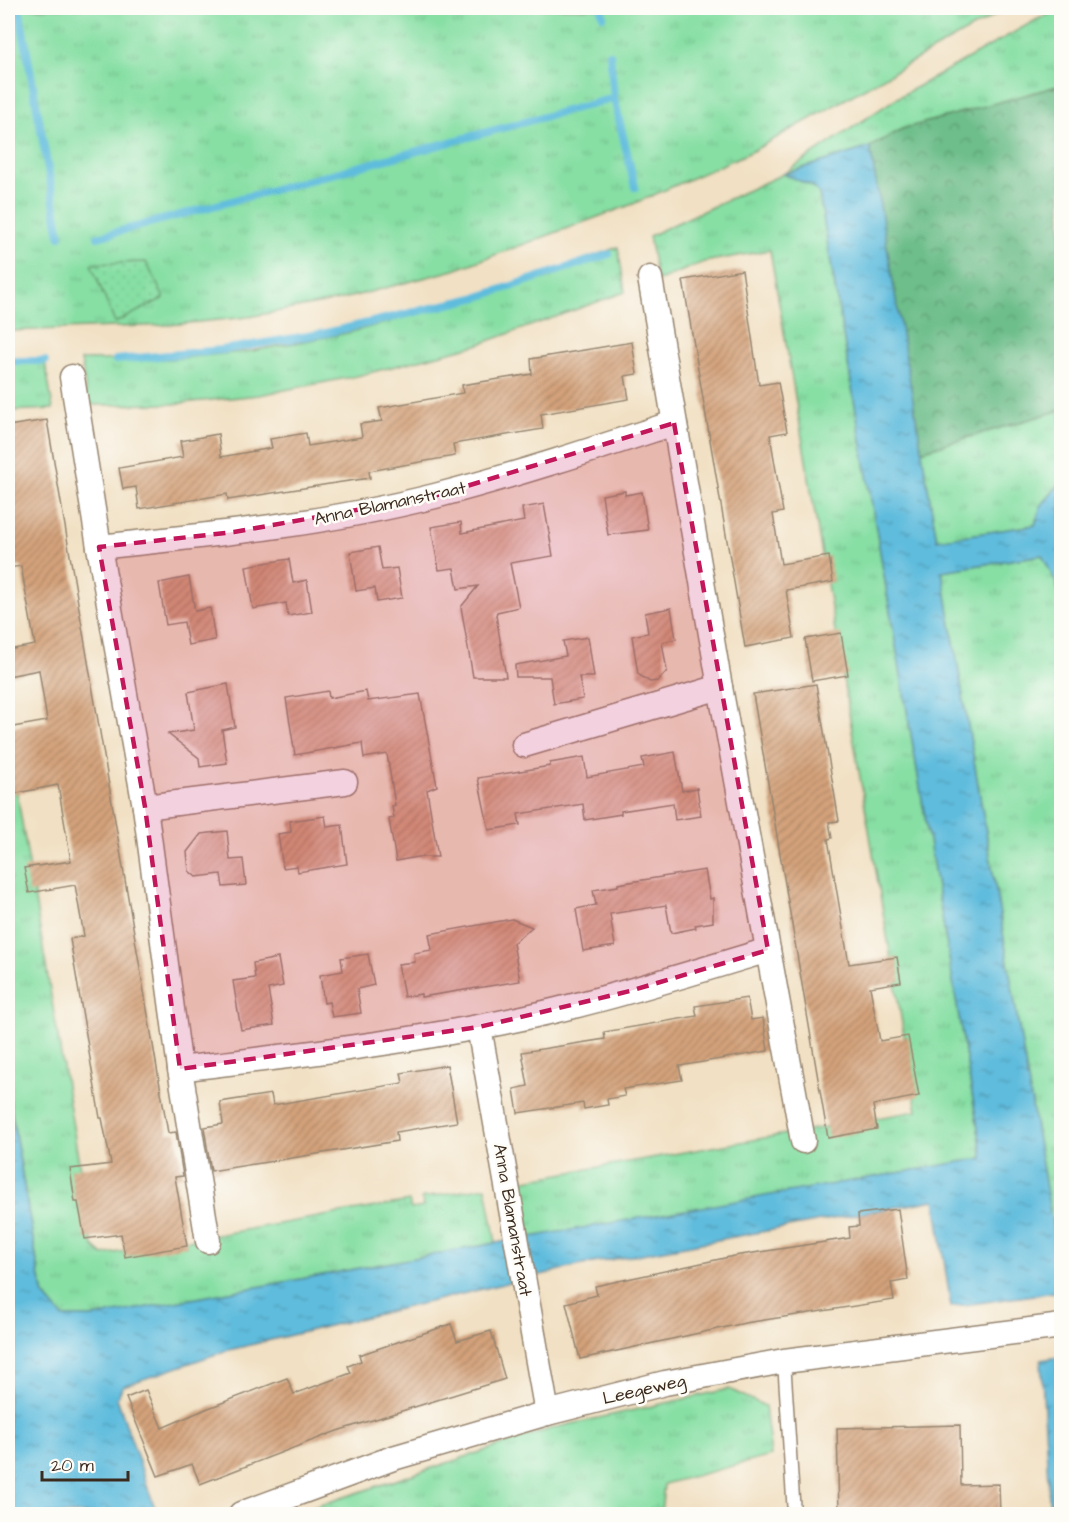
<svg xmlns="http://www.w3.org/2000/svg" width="1069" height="1522" viewBox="0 0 1069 1522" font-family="'Architects Daughter',sans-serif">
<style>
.grass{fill:url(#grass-tufts);stroke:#618461;stroke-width:1.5}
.forest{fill:url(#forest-crowns);stroke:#547454;stroke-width:1.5}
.park{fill:url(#park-dots);stroke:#618461;stroke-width:1.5}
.water{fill:url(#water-ripples);stroke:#4d737e;stroke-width:1.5}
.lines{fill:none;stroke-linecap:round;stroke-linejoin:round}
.stream{stroke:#5fbcdd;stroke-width:8}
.building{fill:url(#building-hatch)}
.lane-casing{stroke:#968570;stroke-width:15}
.street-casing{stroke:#968570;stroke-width:27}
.lane{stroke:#fff;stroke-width:12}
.street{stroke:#fff;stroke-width:24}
.marked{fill:#c2185b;fill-opacity:0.2;stroke:#c2185b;stroke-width:4.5;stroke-dasharray:12 8;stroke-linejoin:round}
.labels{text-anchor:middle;stroke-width:5;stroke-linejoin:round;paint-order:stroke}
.street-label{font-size:18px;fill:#3b2a1e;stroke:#fdfcf7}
</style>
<defs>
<pattern id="grass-tufts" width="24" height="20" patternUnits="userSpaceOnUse" patternTransform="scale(1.5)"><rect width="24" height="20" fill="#87dfa4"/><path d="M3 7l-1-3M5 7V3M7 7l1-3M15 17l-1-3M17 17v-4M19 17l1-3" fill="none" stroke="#75c08d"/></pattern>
<pattern id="forest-crowns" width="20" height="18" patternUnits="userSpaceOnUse" patternTransform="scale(1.5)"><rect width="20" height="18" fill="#6dbe8a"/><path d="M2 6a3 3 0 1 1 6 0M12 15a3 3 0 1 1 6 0" fill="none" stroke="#5b9b70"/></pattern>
<pattern id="park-dots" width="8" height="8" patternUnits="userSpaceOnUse" patternTransform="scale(1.5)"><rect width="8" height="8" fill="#87dfa4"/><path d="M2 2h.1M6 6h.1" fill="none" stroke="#75c08d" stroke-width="1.8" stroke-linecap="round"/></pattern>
<pattern id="water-ripples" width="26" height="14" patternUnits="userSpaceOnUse" patternTransform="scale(1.5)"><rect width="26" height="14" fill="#5fbcdd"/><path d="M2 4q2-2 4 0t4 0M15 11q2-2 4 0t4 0" fill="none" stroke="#5099b3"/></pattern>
<pattern id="building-hatch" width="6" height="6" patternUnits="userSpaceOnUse" patternTransform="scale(1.5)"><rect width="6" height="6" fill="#d4a37c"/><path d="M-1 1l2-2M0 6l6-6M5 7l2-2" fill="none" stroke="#ad8565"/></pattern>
</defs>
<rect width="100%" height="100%" fill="#fdfcf7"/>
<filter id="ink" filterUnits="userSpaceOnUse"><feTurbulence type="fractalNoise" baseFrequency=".0167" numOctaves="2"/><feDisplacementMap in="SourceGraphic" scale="12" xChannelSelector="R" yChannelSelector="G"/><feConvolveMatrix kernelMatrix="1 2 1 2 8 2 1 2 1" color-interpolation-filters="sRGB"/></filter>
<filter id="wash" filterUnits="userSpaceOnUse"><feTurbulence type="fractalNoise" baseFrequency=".008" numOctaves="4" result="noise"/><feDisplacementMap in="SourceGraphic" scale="24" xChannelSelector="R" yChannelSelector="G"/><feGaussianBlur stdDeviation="1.35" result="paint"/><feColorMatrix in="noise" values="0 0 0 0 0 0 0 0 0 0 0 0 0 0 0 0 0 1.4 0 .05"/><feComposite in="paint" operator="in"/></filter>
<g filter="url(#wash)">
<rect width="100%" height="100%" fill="#f1e0c3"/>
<!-- grass -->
<g class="grass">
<polygon points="8,8 1008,8 751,152 633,204 454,270 339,300 248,317 169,325 8,331"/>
<polygon points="1061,9 1061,85 902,129 870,147 784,174 812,186 819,193 983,1158 530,1238 520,1181 917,1111 770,250 704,262 657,281 649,236 783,174 897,98 1036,20"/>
<polygon points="618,247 625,292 477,345 357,376 259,395 173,404 88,405 81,360 170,359 252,351 347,333 463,302"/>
<polygon points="8,361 45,361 53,409 8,411"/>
<polygon points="1061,410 1061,482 1041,506 1035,525 937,540 921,451"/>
<polygon points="1043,555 1057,585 1061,603 1062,1013 1056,1014 1062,1048 1061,1277 942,571"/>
<polygon points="8,739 93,1246 103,1255 409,1201 411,1209 423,1207 422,1198 486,1187 496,1243 94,1317 63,1317 44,1295 39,1274 8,1091"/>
<polygon points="729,1389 765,1406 771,1456 664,1484 661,1514 293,1514 553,1428"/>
</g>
<!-- forest -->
<polygon class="forest" points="1061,85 1061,410 921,451 870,147 902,129"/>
<!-- park -->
<polygon class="park" points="146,262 164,298 115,323 91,264"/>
<!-- water -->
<g class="water">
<polygon points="870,147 937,540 1035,525 1041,506 1061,482 1061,603 1057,585 1042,555 942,571 1061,1277 1061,1291 951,1307 935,1200 582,1265 225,1351 123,1386 117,1398 157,1514 8,1514 8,1091 39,1274 44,1295 63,1317 94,1317 496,1243 983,1158 819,193 812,186 783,174"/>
<polygon points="1060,1357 1061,1514 1050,1514 1041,1360"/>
</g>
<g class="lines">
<!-- stream -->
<g class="stream">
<polyline points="19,8 60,236"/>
<polyline points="601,8 603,16"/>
<polyline points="610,54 614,98 635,187"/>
<polyline points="98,237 614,98"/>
<polyline points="116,360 222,350 326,333 478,297 609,254"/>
<polyline points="8,361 45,361"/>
</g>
</g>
<g id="blocks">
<!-- building -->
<g class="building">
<polygon points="742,270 759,385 778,382 787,432 770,435 783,512 773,514 781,564 829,556 833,582 786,590 794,638 745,647 683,280"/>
<polygon points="632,342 637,374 625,376 629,399 541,414 543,429 453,444 455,456 369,471 370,478 342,482 228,500 227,494 139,509 136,487 123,489 119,468 183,457 180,441 218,434 221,457 272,448 270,439 306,433 308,446 362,437 360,424 382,421 379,408 463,393 462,385 532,374 531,359"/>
<polygon points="47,420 168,1133 176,1132 183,1176 175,1177 187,1246 125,1257 121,1234 85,1239 78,1202 75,1202 70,1169 111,1164 102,1118 100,1118 70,939 84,936 75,885 29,893 24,868 71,861 58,785 12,794 8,769 8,728 47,721 39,670 8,676 8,650 35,645 21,566 8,568 8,426"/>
<polygon points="625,491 625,495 642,492 648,530 608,535 602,495"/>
<polygon points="544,504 553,556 510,563 519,607 497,612 496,615 506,677 473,677 461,607 478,586 458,589 454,568 439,570 431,527 461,522 462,533 524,521 522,508"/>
<polygon points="378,547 382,570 397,568 402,598 377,602 375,588 356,591 350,552"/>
<polygon points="289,559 293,583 307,580 312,612 288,616 286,603 253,609 246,566"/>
<polygon points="189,577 195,611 210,608 215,640 188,645 184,622 166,625 159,583"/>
<polygon points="671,608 676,639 662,642 667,671 658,681 650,682 638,674 632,636 648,633 645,613"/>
<polygon points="841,633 848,675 812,681 805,639"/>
<polygon points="588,637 594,677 579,677 583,699 554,704 550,677 516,677 515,665 566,656 563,641"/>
<polygon points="228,684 235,727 222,730 227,763 200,767 199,758 168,734 194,730 188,692"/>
<polygon points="816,684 839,821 829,822 832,838 828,839 849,964 897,957 901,982 870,987 880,1041 908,1036 919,1096 873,1105 877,1129 828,1138 753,694"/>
<polygon points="328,691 329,698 366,691 368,701 420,694 437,786 427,790 438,857 417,857 396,861 389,819 394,818 392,806 395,805 387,754 364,758 362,743 295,755 286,698"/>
<polygon points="675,752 682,791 697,788 701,816 675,820 673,803 621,811 621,814 585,820 583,804 518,814 520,825 489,830 478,778 550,766 550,763 584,757 587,777 644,767 642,758"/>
<polygon points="325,816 327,827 342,825 347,864 298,872 297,866 283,868 278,834 291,832 290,821"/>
<polygon points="227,831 230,860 243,859 246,885 223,887 221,874 196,877 189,871 187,852 201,834"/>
<polygon points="705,870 710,899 713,898 713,922 695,925 696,928 671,933 666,905 610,914 615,946 583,951 576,909 596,905 593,890 618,886 618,884"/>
<polygon points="512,919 532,927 513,943 520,981 421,997 421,994 404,997 398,964 415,962 414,953 432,950 429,934"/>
<polygon points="368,954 374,985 357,989 361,1013 332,1017 329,1002 324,1003 320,975 343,971 341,958"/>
<polygon points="278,958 283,986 268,989 274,1025 241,1030 233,981 255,978 253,963"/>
<polygon points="747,998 751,1020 763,1018 768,1051 679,1066 682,1080 623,1089 625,1096 607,1099 608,1105 584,1109 583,1103 518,1113 514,1089 528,1086 522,1052 605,1039 604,1032 697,1016 695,1006"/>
<polygon points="447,1065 457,1122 396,1132 397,1141 211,1171 204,1127 223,1124 220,1102 271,1094 273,1105 403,1083 401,1073"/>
<polygon points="898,1209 908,1280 891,1283 894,1300 745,1323 580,1359 566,1303 597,1295 595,1286 734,1256 850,1238 849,1227 859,1226 858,1214"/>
<polygon points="451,1324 457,1341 491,1331 505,1379 337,1431 200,1484 192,1464 158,1476 126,1398 146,1390 162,1428 206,1409 287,1378 294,1394 351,1373 348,1366 361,1361 359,1355"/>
<polygon points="960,1425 961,1485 999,1484 1000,1515 839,1515 837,1428"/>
</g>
</g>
</g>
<g filter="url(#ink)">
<use href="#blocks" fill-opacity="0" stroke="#968570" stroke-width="1.5"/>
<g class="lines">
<!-- lane casing -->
<g class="lane-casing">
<polyline id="lane" points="784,1361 794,1514"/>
</g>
<!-- street casing -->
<g class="street-casing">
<g id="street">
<polyline points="650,278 720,687 803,1141"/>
<polyline points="72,377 99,547 145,807 180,1069 208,1241"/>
<path d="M99,547C211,535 325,524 435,496C516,475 595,449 674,423"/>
<polyline points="524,745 720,687"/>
<polyline points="145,807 345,782"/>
<polyline points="479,1027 547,1413"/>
<path d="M180,1069C280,1057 379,1046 478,1027C576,1009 672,979 768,950"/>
<polyline points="241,1514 393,1458 547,1413 665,1383 784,1361 1062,1326"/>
</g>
</g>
<!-- lane -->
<use href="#lane" class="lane"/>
<!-- street -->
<use href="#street" class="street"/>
</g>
</g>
<!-- marked area -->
<path class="marked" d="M674,423L768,950L630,991L479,1027L180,1069L145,807L99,547L234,532L434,496Z"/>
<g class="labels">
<!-- street labels -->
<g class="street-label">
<text transform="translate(390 503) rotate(-12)" y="6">Anna Blamanstraat</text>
<text transform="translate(513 1220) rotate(80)" y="6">Anna Blamanstraat</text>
<text transform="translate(644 1389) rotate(-13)" y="6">Leegeweg</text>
</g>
</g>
<!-- margin -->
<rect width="1069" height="1522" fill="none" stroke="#fdfcf7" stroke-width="30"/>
<!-- scale -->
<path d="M42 1471v9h86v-9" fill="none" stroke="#3b2a1e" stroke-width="3"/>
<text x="51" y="1471" font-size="18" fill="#3b2a1e" stroke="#fdfcf7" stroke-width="4.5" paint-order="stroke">20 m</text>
</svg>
